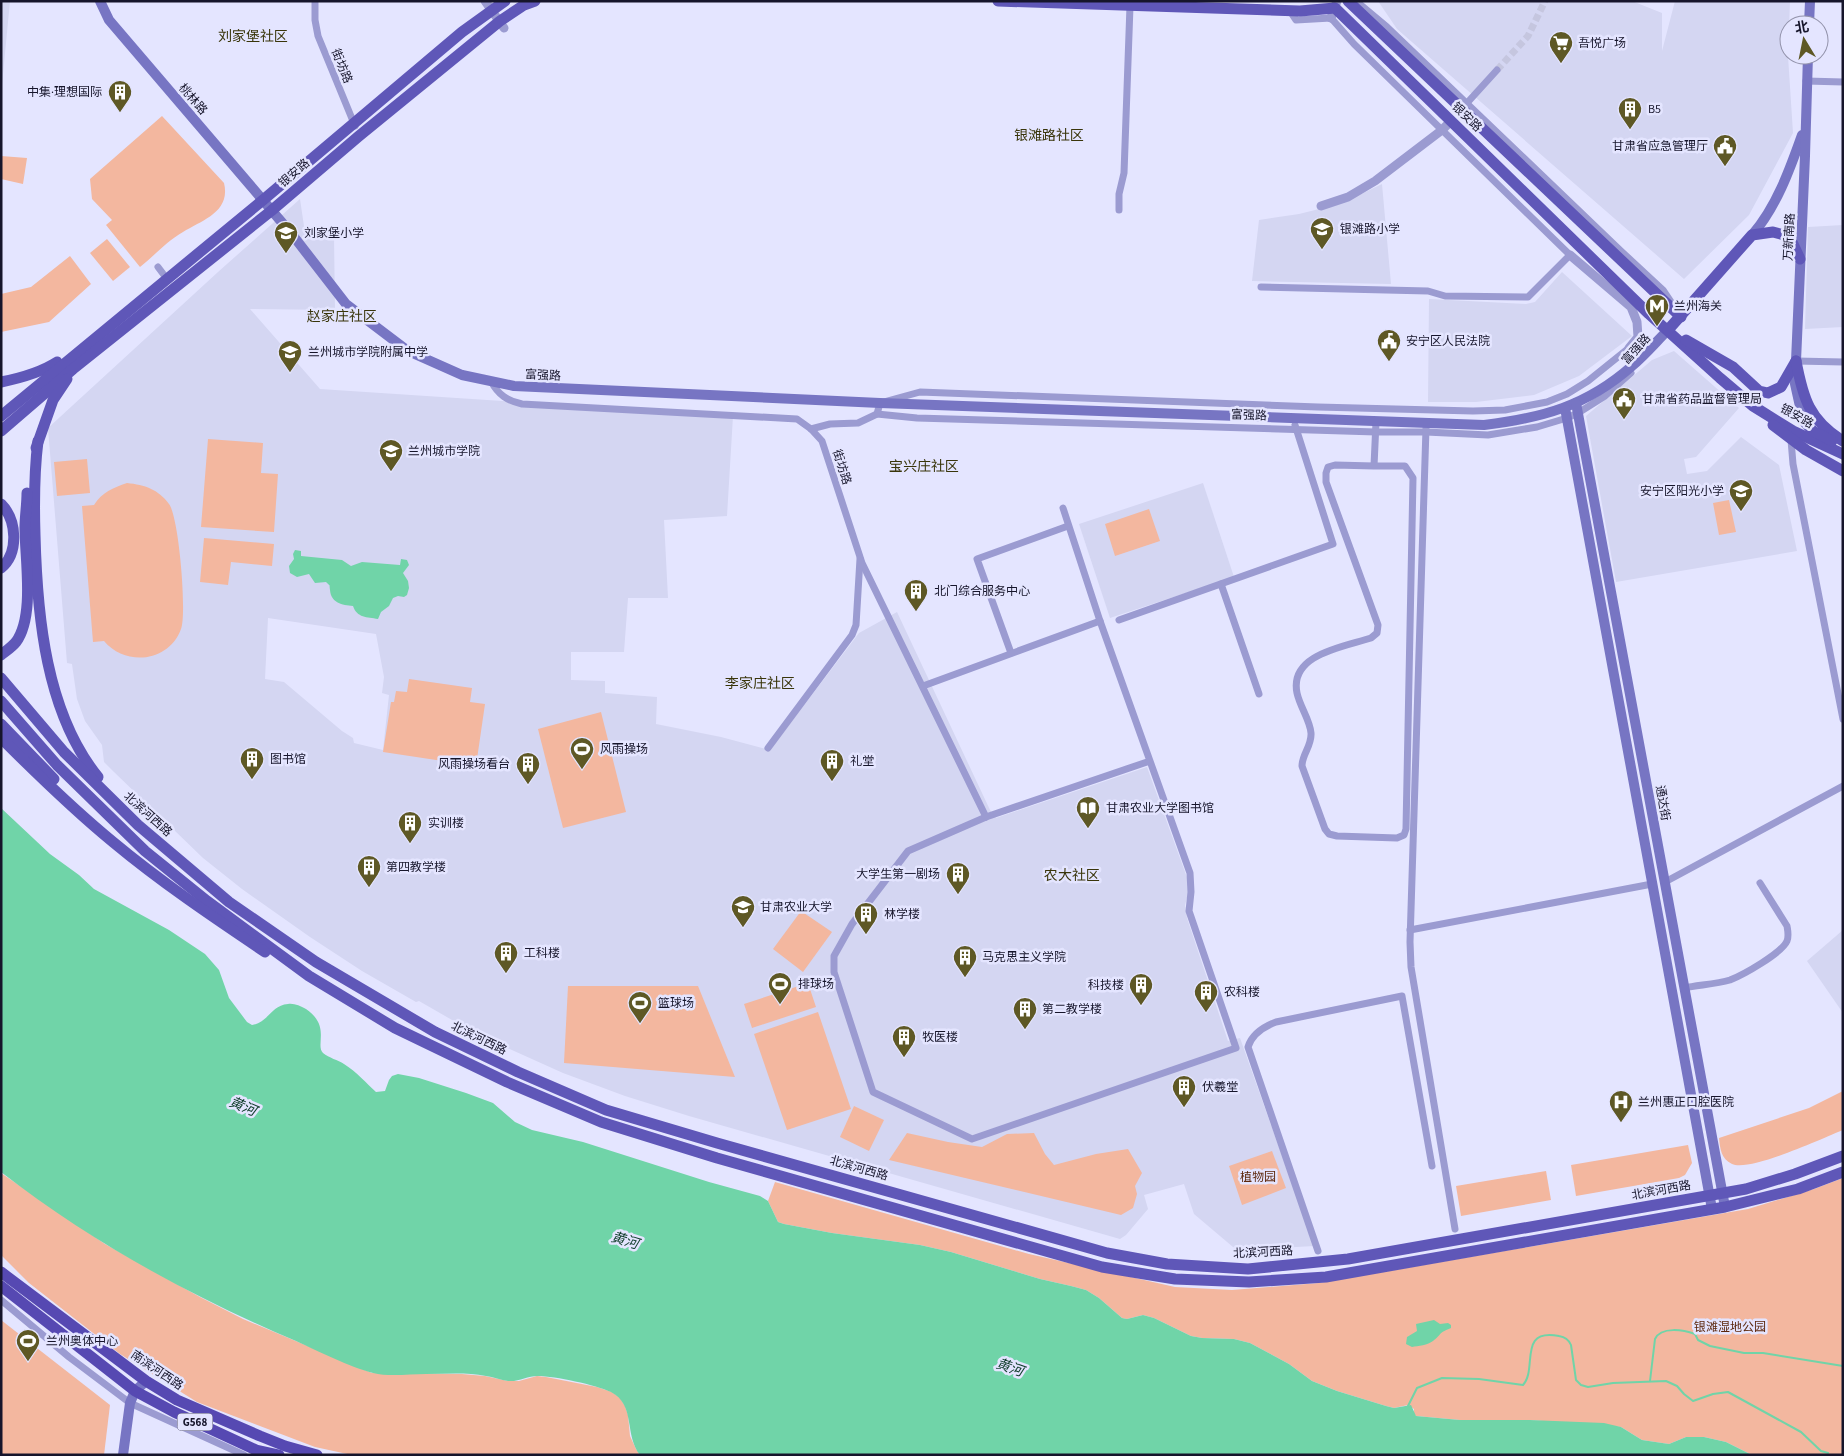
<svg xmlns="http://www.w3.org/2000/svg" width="1844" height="1456" viewBox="0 0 1844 1456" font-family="'Source Sans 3','Noto Sans SC',sans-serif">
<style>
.built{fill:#d4d6f2;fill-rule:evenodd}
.green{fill:#f3b79f}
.water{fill:#70d4a8}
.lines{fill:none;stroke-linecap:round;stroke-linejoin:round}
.stream{stroke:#70d4a8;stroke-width:2}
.minor-tunnel{stroke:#c5c6df;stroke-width:7;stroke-dasharray:7 3.5;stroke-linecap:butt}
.minor{stroke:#9b9bd1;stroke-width:7}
.tertiary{stroke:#9b9bd1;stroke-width:9}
.secondary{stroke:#7775c3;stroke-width:10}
.primary{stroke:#5f57b8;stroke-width:11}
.trunk{stroke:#5649b2;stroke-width:11}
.labels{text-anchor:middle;stroke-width:5;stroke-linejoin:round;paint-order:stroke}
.shield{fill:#e4e5ff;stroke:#54536b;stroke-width:1}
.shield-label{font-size:11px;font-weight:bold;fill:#16152b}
.poi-label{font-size:12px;fill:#16152b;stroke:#e4e5ff;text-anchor:start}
.street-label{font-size:12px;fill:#16152b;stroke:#e4e5ff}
.park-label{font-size:12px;fill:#5c270d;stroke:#e4e5ff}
.neighbourhood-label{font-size:14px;fill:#39350a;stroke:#e4e5ff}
.water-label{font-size:14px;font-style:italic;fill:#0f3c2a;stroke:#e4e5ff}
</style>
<rect width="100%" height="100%" fill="#e4e5ff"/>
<!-- built -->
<g class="built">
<polygon points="1,1 10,1 1,95"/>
<polygon points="1378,1 1632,1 1662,13 1662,51 1675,1 1790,1 1788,56 1793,133 1749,215 1684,279 1397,29"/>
<polygon points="1382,184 1391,284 1252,281 1259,220 1299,214 1327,207 1355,197"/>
<path d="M300,199L305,233L334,236L335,310L250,309L320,389L733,416L727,516L664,520L668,598H628L624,652H571V680L605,681V693L657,697L656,724L721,737L770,750L859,633L897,612L990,810L996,818L1147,767L1189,883L1188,894L1185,905L1187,918L1228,1041L1240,1038L1314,1246L1241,1250L1233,1247L1194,1214L1184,1184L1144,1195L1148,1209L1126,1235L1120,1239L689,1116L625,1096L563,1073L463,1028L459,1024L419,1001L416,1002L362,971L310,937L242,889L203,858L114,772L104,762L102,745L85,721L77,699L72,664L67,663L48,428L218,272ZM268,618L376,634L384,677L382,693L389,695L383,750L354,743L353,738L342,731L284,682L265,679Z"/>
<polygon points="1843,225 1843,327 1805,329 1808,227"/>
<polygon points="1562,272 1632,336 1579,376 1534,395 1476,402 1428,402 1429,299 1526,304 1535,302"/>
<polygon points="1674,351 1739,408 1696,457 1684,459 1687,474 1707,471 1741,437 1779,465 1797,551 1616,582 1586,416 1652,360"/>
<polygon points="1203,483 1234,577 1110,618 1079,524"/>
<polygon points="1843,930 1843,1013 1807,961"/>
</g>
<!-- green -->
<g class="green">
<path d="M162,116L224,183C231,212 202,220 183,232C167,241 154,256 140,267L106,225L112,220L92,199L90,179Z"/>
<polygon points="1,156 27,158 23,184 1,179"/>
<polygon points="107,239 130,267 113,281 90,253"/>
<polygon points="70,256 91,284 49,322 1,332 1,294 31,287"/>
<polygon points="208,439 263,443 261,473 278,474 274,532 201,527"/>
<polygon points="87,459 90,493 57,496 54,462"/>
<path d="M127,483C145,485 158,489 169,504C179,517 187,614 181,629C169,662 126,667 104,641L93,642L82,506L94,505C102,492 113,488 127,483Z"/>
<polygon points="1729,500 1736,532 1719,535 1713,503"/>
<polygon points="1149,509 1160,541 1115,556 1105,524"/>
<polygon points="204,538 274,544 272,566 231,562 228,585 200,582"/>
<polygon points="409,679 472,688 470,702 485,704 476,766 383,752 391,702 394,702 396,691 407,692"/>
<polygon points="601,712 626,812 563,828 538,729"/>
<polygon points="801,911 832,932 803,972 773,949"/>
<polygon points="808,983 816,1007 752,1028 744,1004"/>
<polygon points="568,986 698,986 735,1077 564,1063"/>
<polygon points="818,1012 851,1109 787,1130 754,1034"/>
<path d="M1843,1091V1130C1823,1138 1750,1172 1732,1164C1721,1159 1720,1148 1719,1138L1809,1108Z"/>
<polygon points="854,1106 884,1120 869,1151 840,1137"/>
<polygon points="907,1133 948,1142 982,1147 1007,1134 1034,1133 1045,1154 1054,1165 1096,1154 1128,1149 1142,1173 1135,1186 1137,1194 1133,1208 1121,1215 889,1160"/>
<polygon points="1688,1145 1692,1163 1685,1175 1679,1178 1576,1196 1571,1165"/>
<polygon points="1272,1151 1286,1188 1242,1205 1229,1166"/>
<polygon points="1546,1171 1551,1200 1461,1216 1456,1186"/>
<polygon points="1,1173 105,1244 200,1297 243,1319 372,1373 462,1374 485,1376 508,1381 519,1381 537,1376 546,1377 597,1387 612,1392 620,1398 625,1406 628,1415 630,1436 636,1449 640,1455 352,1455 315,1447 197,1402 120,1354 29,1283 1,1255"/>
<polygon points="1843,1178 1843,1455 1752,1455 1726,1442 1704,1437 1686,1437 1669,1444 1642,1440 1621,1427 1530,1420 1460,1420 1416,1416 1414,1414 1414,1409 1408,1405 1394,1408 1386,1406 1337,1391 1312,1381 1289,1364 1250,1343 1234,1339 1202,1338 1191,1336 1154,1318 1143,1315 1127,1319 1122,1318 1099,1298 1086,1290 1071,1286 1040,1279 951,1252 920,1245 832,1233 784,1224 778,1222 768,1201 775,1182 1029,1254 1175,1287 1232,1290 1319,1283 1748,1209 1814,1189"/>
<polygon points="1,1320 110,1405 104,1455 1,1455"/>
</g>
<!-- water -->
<g class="water">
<path d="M295,550L301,551V556L342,560L351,566L362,562L400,565L401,559L407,560L409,565L403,573L408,581L409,588L407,595L404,597L398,596L393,598L389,606L381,612L378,619C367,617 357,618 353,606C342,605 331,603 330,590C329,583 331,587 326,582L315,583L309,574L297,577L290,573L289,566L294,559L293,554Z"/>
<path d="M1,808L50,854L79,875L94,889L169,930L205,954L219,970L229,998L247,1022L252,1025C268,1023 271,1005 288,1004C294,1003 300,1006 306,1009C331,1026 315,1045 323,1053C329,1058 338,1060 344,1064C357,1072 366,1083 376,1092L385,1091L389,1080L392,1076L398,1074L419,1078L466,1093L493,1103L515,1122L532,1130L583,1142L709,1182L760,1196L768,1201L778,1222L784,1224L832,1233L920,1245L951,1252L1040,1279L1071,1286L1086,1290L1099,1298L1122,1318L1127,1319L1143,1315L1154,1318L1191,1336L1202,1338L1234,1339L1250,1343L1289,1364L1312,1381L1337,1391L1386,1406L1394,1408L1411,1405L1416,1416L1460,1420H1530L1604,1423L1621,1427L1642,1440L1669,1444L1686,1437H1704L1726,1442L1752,1455H640C624,1435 636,1405 611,1392C596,1385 555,1376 538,1376C527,1376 519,1382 508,1381C501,1380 493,1377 486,1376C466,1372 446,1374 426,1374C409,1374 389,1377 373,1373C350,1367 318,1351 296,1341C192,1297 91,1242 1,1172Z"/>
<path d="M1434,1320L1440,1324L1448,1323L1451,1325V1328C1438,1333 1442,1334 1433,1341C1428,1345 1418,1346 1412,1347L1406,1344L1407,1337L1417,1331L1416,1324Z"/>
</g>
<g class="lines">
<!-- stream -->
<g class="stream">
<path d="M1650,1381L1655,1339C1661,1326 1684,1330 1695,1334L1698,1340L1710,1346L1744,1353H1763L1843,1366"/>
<path d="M1408,1406L1417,1388L1442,1378L1479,1379L1523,1385C1538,1369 1517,1328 1559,1336C1565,1337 1569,1340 1571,1345L1576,1380L1581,1385L1588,1387L1613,1383L1666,1381L1677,1386L1684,1394L1693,1401L1713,1394L1728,1392L1801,1432L1821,1451L1828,1453"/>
</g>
<!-- minor-tunnel -->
<polyline class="minor-tunnel" points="1497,70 1528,36 1545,1"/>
<!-- minor -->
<g class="minor">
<polyline points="315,1 315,20 318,36 355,126"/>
<polyline points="1356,1 1387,27 1622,252 1663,290 1671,302"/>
<polyline points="1806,81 1843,82"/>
<polyline points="1467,103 1497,70"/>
<polyline points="1119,210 1119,194 1124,173 1130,6"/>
<polyline points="158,267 167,279"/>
<polyline points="1261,287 1428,291 1445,296 1528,297 1570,255 1354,44 1331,18 1296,20 1290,11"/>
<polyline points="1796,361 1843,362"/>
<path d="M491,381C498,395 508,401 522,404L797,419L811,429L822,441L862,563L986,817"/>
<polyline points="877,414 917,418 1376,432 1426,432 1488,435 1537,427 1567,418 1578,413 1605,396 1631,373"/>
<polyline points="1426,428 1410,942 1411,967 1455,1229"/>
<polyline points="811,429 830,424 858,423 877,414 880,403 920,392 1318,407 1473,411 1505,410 1547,402 1567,394 1588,381 1629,348"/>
<polyline points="1791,440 1793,464 1843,719"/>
<path d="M1374,466H1405L1413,478L1406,829L1404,835L1397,838L1337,836L1329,834L1325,829L1302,766C1302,754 1312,746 1311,733C1310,720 1300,707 1297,693C1289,654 1344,647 1371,638L1377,633L1378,625L1326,482V473L1328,467L1335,465L1374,466L1376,422"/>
<polyline points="1063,508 1100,621 1190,873 1191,892 1189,911 1236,1048 972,1139 873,1092 834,972 834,956 852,924 908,851 986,817 1150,761"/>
<polyline points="1221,584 1259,694"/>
<polyline points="1119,620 1333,544 1295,425"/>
<polyline points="1011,653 977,559 1068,526"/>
<polyline points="923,686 1100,621"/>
<polyline points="768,748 852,635 856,625 860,559"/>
<polyline points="1665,882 1843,786"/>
<polyline points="1410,930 1652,884"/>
<path d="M1684,988C1699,985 1716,984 1730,980C1743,975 1782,953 1787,941C1789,936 1788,932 1787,926L1760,883"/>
<path d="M1318,1251L1248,1047C1252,1034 1263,1027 1276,1022L1402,996L1432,1166"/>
<polyline points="1,1300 69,1357 130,1403 244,1455"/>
</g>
<!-- tertiary -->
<g class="tertiary">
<polyline points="485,1 504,28"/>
<polyline points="1331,18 1337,1"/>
<polyline points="1321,206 1348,197 1375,181 1442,130 1451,121"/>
<polyline points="1570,255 1631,307 1637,322 1638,337 1629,348"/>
</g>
<!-- secondary -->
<g class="secondary">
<path d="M100,1L109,20L291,233L346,304L408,351L462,375L514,386L880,403L1484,425C1542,418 1587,406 1632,366C1645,355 1656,342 1668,330"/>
<polyline points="1809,25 1810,1"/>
<path d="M1752,235C1776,208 1790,169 1802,135"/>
<polyline points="1576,403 1725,1207"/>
<polyline points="1565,408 1712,1209"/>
<polyline points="1803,420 1795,384 1805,156 1808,55"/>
<polyline points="123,1455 130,1403 135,1391 146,1381"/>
</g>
<!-- primary -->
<g class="primary">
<polyline points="998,1 1300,11 1335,8 1649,314 1720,378 1753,406 1793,431 1843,454"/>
<polyline points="1348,1 1681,317"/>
<polyline points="1668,330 1752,235 1773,232 1784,235 1793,244 1800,259"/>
<polyline points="1686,340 1733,367 1759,391 1768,393 1781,387 1796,361"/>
<path d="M1796,361C1803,398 1809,420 1843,441"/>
<path d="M1,382C21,378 40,373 57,362"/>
<polyline points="1,416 263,200 462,32 505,1"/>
<polyline points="1803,420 1813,431 1832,441"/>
<polyline points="1773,425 1806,450 1843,471"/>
<polyline points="1,431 73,369 271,211 359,136 500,21 524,5 535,1"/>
<path d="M38,441C34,473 34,503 35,535C37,616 46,713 98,777"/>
<polyline points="36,448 53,400 67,379"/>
<path d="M1,504C17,520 19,553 1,568"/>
<path d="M1,655C6,651 12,647 16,642C35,616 25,559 25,528C25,516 27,505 27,493"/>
<polyline points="1,678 64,752 138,825 229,902 316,962 435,1032 518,1072 606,1110 717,1143 1107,1253 1167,1264 1248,1269 1348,1259 1746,1189 1795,1174 1843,1156"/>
<polyline points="1,701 57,765 145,851 207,901 309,976 395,1028 507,1082 601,1122 717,1158 1102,1267 1175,1279 1249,1282 1326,1277 1725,1207 1798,1189 1843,1172"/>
<polyline points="1,724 54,779"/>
<path d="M1,738C37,774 74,810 113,842C161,882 213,917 265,952"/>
</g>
<!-- trunk -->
<g class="trunk">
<polyline points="1,1272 146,1381 177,1400 260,1436 285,1446 317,1455"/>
<polyline points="1,1286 135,1391 174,1412 256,1450 279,1455"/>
</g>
</g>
<!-- icons -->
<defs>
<g id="supermarket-pin" transform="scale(1.25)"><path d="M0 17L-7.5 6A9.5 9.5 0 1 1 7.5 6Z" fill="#5e5825" stroke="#e4e5ff"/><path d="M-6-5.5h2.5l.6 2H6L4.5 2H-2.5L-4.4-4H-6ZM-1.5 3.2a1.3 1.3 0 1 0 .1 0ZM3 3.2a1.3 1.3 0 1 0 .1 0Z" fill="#fff"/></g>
<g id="building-pin" transform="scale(1.25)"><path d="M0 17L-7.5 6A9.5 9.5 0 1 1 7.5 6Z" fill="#5e5825" stroke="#e4e5ff"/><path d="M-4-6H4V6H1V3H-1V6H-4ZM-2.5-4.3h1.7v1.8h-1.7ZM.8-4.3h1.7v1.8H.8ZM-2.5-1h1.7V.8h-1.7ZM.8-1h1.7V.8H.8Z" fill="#fff"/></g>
<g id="civic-pin" transform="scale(1.25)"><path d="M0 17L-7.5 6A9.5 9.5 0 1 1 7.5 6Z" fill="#5e5825" stroke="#e4e5ff"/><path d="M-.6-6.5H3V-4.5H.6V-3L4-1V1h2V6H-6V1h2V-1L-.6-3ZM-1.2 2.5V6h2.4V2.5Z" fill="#fff"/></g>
<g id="school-pin" transform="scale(1.25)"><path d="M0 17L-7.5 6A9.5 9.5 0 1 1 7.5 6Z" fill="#5e5825" stroke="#e4e5ff"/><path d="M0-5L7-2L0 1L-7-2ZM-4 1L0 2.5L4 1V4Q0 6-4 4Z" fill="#fff"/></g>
<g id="metro-pin" transform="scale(1.25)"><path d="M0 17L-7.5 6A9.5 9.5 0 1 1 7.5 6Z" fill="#5e5825" stroke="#e4e5ff"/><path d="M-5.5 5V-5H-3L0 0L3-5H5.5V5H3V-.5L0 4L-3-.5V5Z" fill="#fff"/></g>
<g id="stadium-pin" transform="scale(1.25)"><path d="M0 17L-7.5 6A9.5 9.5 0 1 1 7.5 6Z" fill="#5e5825" stroke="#e4e5ff"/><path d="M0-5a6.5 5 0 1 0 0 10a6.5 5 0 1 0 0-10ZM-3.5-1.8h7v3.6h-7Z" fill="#fff"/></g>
<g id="library-pin" transform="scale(1.25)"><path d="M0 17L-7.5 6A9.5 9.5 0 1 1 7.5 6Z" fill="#5e5825" stroke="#e4e5ff"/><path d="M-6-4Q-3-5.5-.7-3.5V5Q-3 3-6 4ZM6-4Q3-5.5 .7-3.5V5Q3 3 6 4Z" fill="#fff"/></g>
<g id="university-pin" transform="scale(1.25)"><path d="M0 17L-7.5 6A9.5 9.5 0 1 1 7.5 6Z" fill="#5e5825" stroke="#e4e5ff"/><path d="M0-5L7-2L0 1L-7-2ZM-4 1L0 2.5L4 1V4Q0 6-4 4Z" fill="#fff"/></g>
<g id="hospital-pin" transform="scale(1.25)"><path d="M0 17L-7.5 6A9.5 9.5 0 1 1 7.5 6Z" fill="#5e5825" stroke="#e4e5ff"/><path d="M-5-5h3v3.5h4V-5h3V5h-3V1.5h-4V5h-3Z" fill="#fff"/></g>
</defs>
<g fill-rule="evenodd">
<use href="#supermarket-pin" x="1561" y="43"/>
<use href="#building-pin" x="120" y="92"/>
<use href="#building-pin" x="1630" y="109"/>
<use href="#civic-pin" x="1725" y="146"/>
<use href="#school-pin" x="1322" y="229"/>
<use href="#school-pin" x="286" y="233"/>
<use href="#metro-pin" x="1657" y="306"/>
<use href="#civic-pin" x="1389" y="341"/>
<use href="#school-pin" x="290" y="352"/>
<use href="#civic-pin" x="1624" y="399"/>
<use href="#school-pin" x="391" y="451"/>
<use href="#school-pin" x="1741" y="491"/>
<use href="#building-pin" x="916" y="591"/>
<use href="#stadium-pin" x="582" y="749"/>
<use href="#building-pin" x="252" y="759"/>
<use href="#building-pin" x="832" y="761"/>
<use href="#building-pin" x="528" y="764"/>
<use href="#library-pin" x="1088" y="808"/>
<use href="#building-pin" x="410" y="823"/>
<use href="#building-pin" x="369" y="867"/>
<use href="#building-pin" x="958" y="874"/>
<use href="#university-pin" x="743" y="907"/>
<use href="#building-pin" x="866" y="914"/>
<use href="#building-pin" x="506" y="953"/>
<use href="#building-pin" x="965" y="957"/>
<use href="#stadium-pin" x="780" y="984"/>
<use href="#building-pin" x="1141" y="985"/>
<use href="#building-pin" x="1206" y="992"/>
<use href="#stadium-pin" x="640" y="1003"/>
<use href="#building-pin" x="1025" y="1009"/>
<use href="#building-pin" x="904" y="1037"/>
<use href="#building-pin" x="1184" y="1087"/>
<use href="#hospital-pin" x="1621" y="1102"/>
<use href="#stadium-pin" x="28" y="1341"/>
</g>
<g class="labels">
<!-- shield labels -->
<rect class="shield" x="177.5" y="1413.5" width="35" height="17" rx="4"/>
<g class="shield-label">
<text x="195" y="1426">G568</text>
</g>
<!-- poi labels -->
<g class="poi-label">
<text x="1578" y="47">吾悦广场</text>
<text x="102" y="96" text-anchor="end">中集·理想国际</text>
<text x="1648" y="113">B5</text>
<text x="1708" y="150" text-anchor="end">甘肃省应急管理厅</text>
<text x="1340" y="233">银滩路小学</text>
<text x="304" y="237">刘家堡小学</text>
<text x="1674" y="310">兰州海关</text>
<text x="1406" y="345">安宁区人民法院</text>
<text x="308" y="356">兰州城市学院附属中学</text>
<text x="1642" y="403">甘肃省药品监督管理局</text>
<text x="408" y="455">兰州城市学院</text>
<text x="1724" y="495" text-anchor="end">安宁区阳光小学</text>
<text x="934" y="595">北门综合服务中心</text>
<text x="600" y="753">风雨操场</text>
<text x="270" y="763">图书馆</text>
<text x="850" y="765">礼堂</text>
<text x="510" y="768" text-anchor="end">风雨操场看台</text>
<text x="1106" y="812">甘肃农业大学图书馆</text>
<text x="428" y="827">实训楼</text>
<text x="386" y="871">第四教学楼</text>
<text x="940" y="878" text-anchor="end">大学生第一剧场</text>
<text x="760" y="911">甘肃农业大学</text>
<text x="884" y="918">林学楼</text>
<text x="524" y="957">工科楼</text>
<text x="982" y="961">马克思主义学院</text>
<text x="798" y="988">排球场</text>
<text x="1124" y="989" text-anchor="end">科技楼</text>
<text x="1224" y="996">农科楼</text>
<text x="658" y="1007">篮球场</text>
<text x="1042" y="1013">第二教学楼</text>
<text x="922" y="1041">牧医楼</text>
<text x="1202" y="1091">伏羲堂</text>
<text x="1638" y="1106">兰州惠正口腔医院</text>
<text x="46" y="1345">兰州奥体中心</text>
</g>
<!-- street labels -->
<g class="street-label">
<text transform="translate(342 66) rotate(68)" y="4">街坊路</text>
<text transform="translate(193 99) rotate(49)" y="4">桃林路</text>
<text transform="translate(1467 117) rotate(44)" y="4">银安路</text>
<text transform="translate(294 173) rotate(-41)" y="4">银安路</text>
<text transform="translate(1789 237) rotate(-87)" y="4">万新南路</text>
<text transform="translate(1636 349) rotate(-48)" y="4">富强路</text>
<text transform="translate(543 375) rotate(3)" y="4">富强路</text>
<text transform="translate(1249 415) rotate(2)" y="4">富强路</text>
<text transform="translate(1797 416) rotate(29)" y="4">银安路</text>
<text transform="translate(842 467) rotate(72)" y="4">街坊路</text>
<text transform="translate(1663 803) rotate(80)" y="4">通达街</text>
<text transform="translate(148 814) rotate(42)" y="4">北滨河西路</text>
<text transform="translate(479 1038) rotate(26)" y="4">北滨河西路</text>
<text transform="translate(859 1168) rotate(16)" y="4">北滨河西路</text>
<text transform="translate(1661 1190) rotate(-10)" y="4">北滨河西路</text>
<text transform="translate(1263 1252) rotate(-3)" y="4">北滨河西路</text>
<text transform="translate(157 1370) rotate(34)" y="4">南滨河西路</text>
</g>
<!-- park labels -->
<g class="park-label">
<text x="1258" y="1181">植物园</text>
<text x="1730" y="1331">银滩湿地公园</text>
</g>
<!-- neighbourhood labels -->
<g class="neighbourhood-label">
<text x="253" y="41">刘家堡社区</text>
<text x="1049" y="140">银滩路社区</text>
<text x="342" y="321">赵家庄社区</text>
<text x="924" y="471">宝兴庄社区</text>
<text x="760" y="688">李家庄社区</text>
<text x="1072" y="880">农大社区</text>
</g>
<!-- water labels -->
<g class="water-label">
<text transform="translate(243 1106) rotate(23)" y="5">黄河</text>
<text transform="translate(625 1240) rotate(17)" y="5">黄河</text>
<text transform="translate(1010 1367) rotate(19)" y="5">黄河</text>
</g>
</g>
<!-- border -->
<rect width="1844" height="1456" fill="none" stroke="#16152b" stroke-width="5"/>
<!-- north arrow -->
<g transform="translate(1804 40) rotate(350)"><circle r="24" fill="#e4e5ff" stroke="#9292aa"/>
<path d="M0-4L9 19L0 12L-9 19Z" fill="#5e5825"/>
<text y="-8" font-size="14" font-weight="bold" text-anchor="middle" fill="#16152b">北</text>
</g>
</svg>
